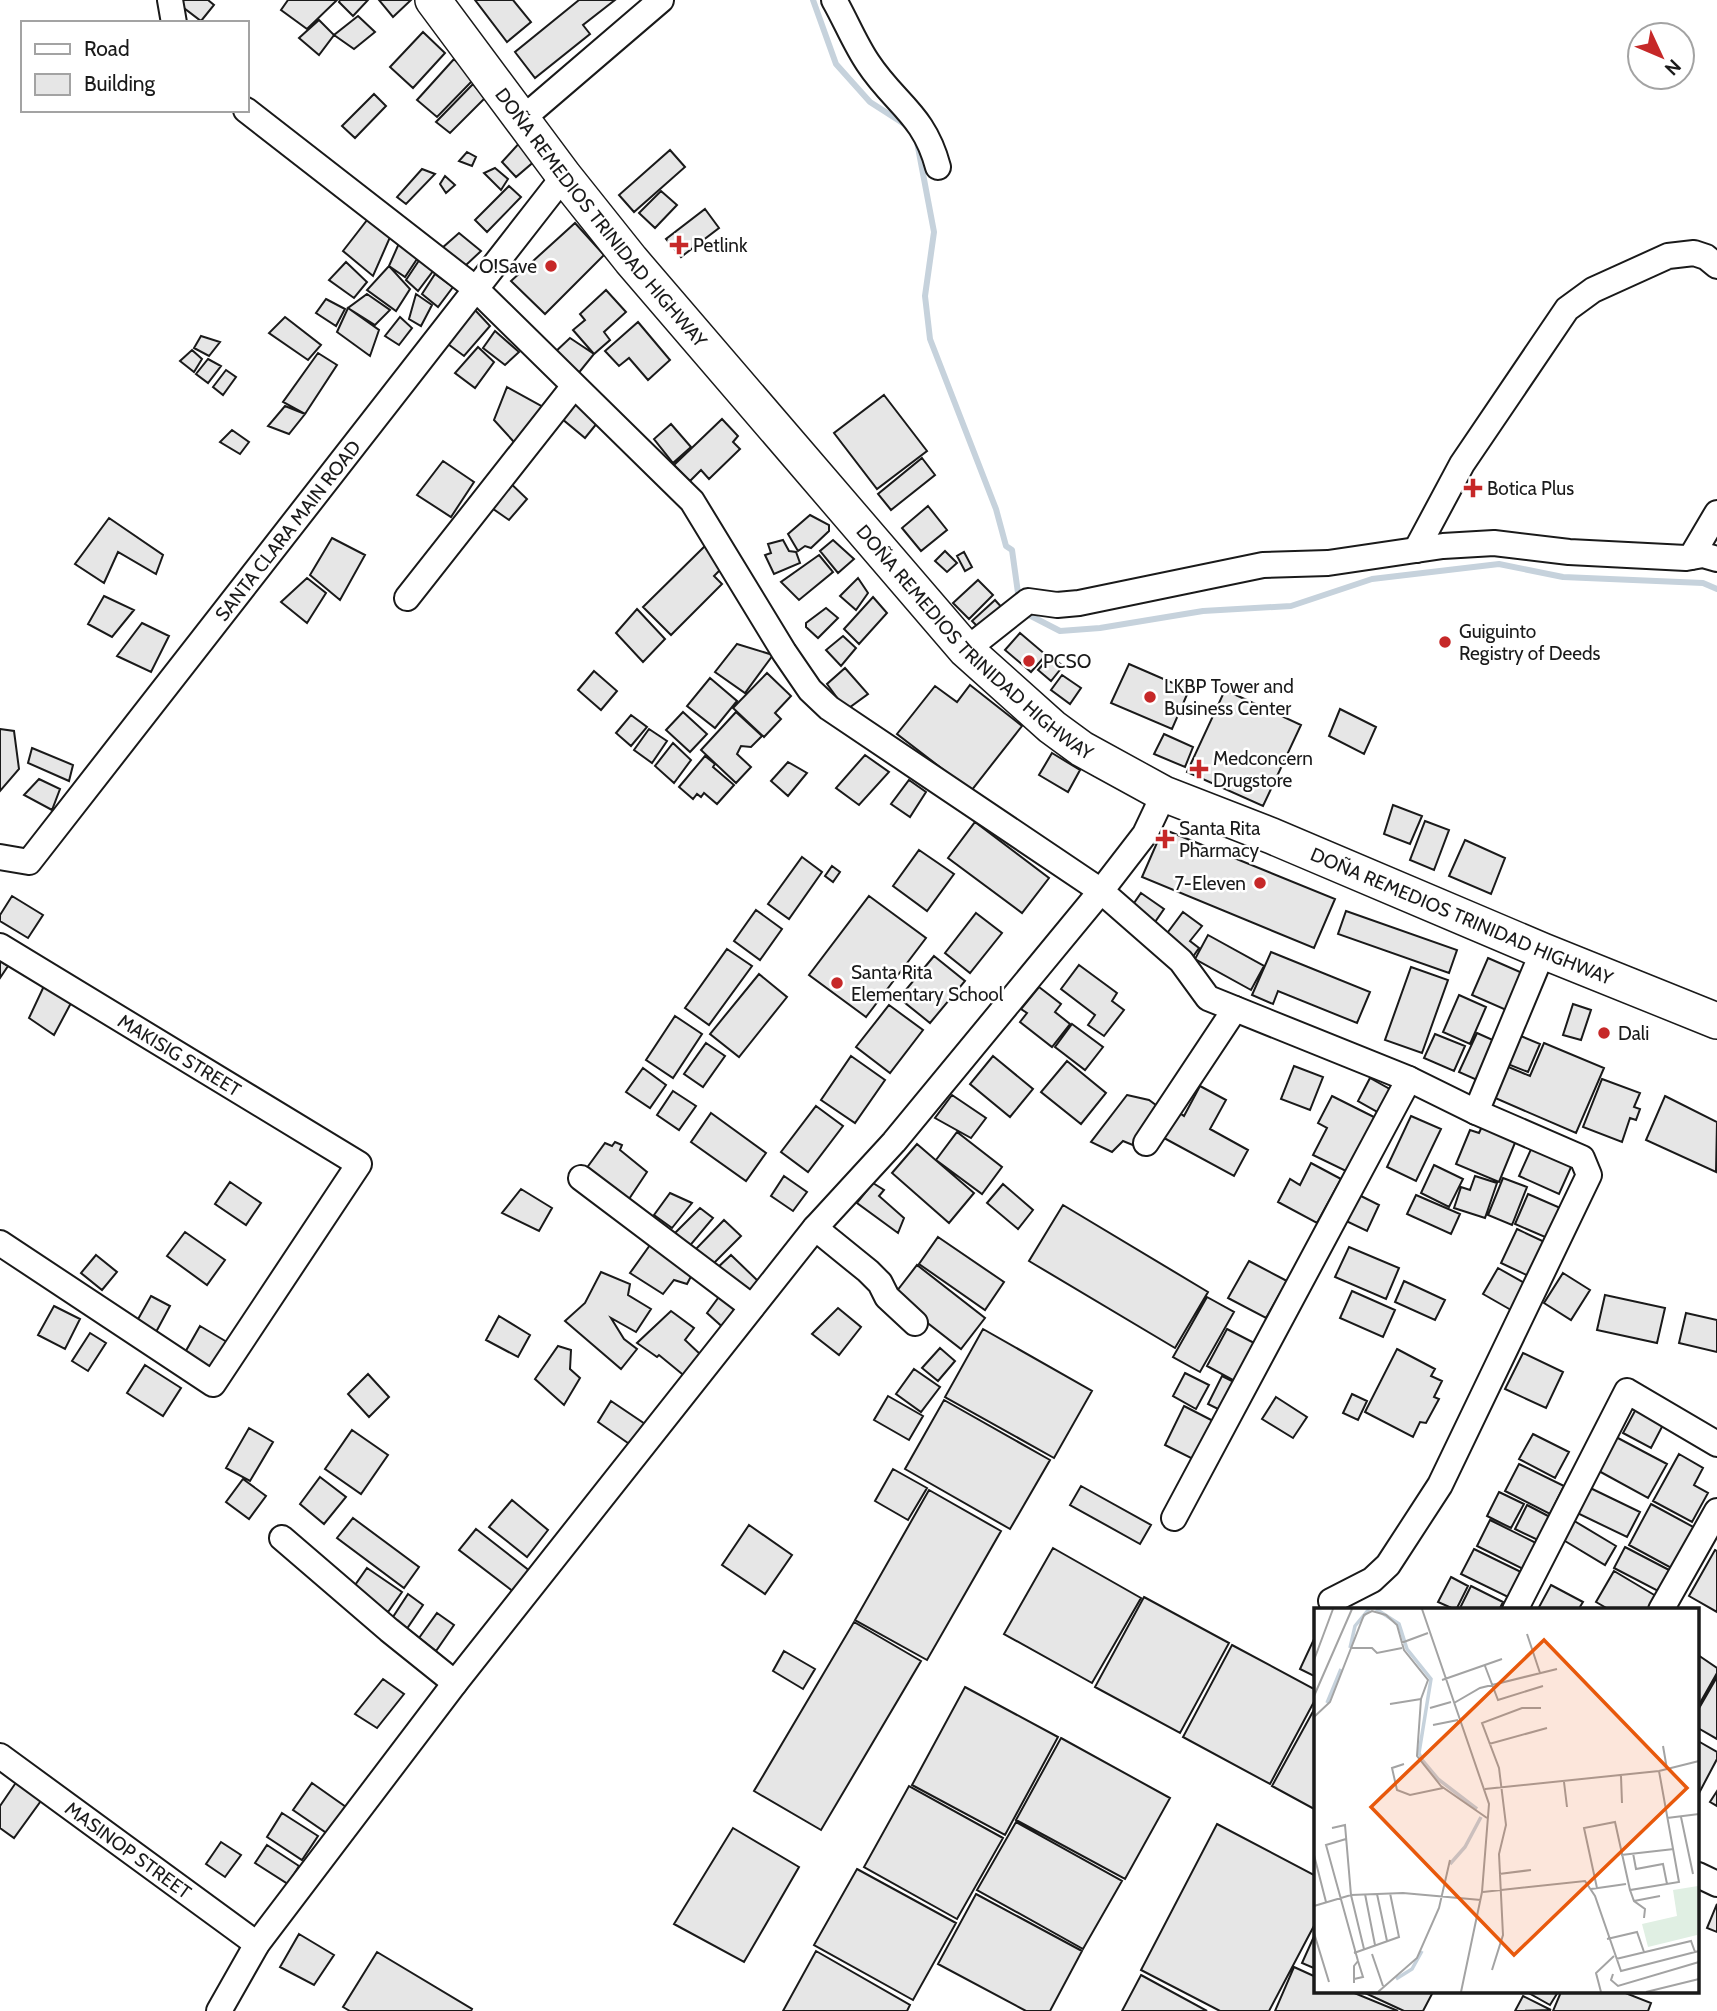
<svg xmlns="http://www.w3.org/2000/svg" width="1717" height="2011" font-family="Cabin,sans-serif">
<rect width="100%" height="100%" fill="#fff"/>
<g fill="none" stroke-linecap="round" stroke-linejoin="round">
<path stroke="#c6d2dc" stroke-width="6" d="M813 0 836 64 870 102 909 127
M917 142 934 232 925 296 930 339 996 509 1006 546 1012 550 1019 600
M1024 609 1029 615 1060 631 1100 628 1203 611 1291 606 1372 579 1499 564 1563 577 1703 583 1717 589"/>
</g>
<path fill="#e6e6e6" stroke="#1a1a1a" stroke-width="2" d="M184 0H208L214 5 201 21 180 5Z
M288 0H337L307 29 281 10Z
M340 0H368L353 16 339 2Z
M379 0H411L393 17Z
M475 0H513L531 22 507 42Z
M615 0 583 25 590 34 535 78 515 52 579 0Z
M358 16 375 32 354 49 334 35Z
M319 20 334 35 319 55 299 38Z
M423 32 445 53 413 88 390 67Z
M454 59 474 79 437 117 417 100Z
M473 84 485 98 450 133 436 122Z
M374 94 386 106 355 138 342 126Z
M522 140 537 159 516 177 502 162Z
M670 150 685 167 634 212 619 195Z
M467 152 476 157 472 166 459 161Z
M495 168 508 179 501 190 484 173Z
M422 169 435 174 406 204 397 197Z
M445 176 455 185 446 193 440 184Z
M509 186 521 197 487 232 475 220Z
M661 191 677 205 655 228 639 213Z
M705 209 719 228 681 257 666 239Z
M371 215 391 235 373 276 343 251Z
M575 223 604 255 545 314 511 281Z
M459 233 481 251 465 266 441 249Z
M400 241 419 256 405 277 389 266Z
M420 259 433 271 418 291 406 280Z
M346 262 367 282 354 298 329 280Z
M389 266 410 289 396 311 367 290Z
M435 274 453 287 438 307 422 294Z
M606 290 626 312 604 332 610 340 594 354 573 330 585 320 580 314Z
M367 294 390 310 375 325 348 308Z
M416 294 432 305 421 326 409 319Z
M326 299 345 309 336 326 316 313Z
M348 308 379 330 370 356 337 332Z
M475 310 490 326 464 356 448 344Z
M285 317 321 345 308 360 269 333Z
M400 317 412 328 399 345 385 336Z
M638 322 670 360 648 380 629 358 619 366 605 351Z
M495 331 519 352 505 365 483 348Z
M201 336 220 342 209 356 194 348Z
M570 338 594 354 577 375 553 354Z
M478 347 494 362 475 388 455 373Z
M192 350 202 359 194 372 180 361Z
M318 353 337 365 305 414 283 402Z
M208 359 221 366 208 383 196 374Z
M226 370 236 377 223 395 213 387Z
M507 387 543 407 527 438 514 442 494 420Z
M884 395 927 451 877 489 834 433Z
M576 400 598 422 585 438 561 418Z
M285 406 305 414 289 434 268 426Z
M722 419 738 436 733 442 740 449 709 479 701 470 690 481 674 465Z
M671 424 691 447 673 463 654 439Z
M232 430 249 442 240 454 220 442Z
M922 458 935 475 891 510 878 494Z
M443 461 474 482 451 517 417 495Z
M507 480 527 499 509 520 486 504Z
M928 506 947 530 921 551 902 528Z
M810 515 829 525V531L811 548 805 546 798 551 788 534Z
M109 518 163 555 156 574 118 552 104 583 75 564Z
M332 538 365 555 340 600 310 575Z
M783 540 789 551 796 552 800 563 774 574 765 555 771 553 768 544Z
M833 540 854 559 838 573 820 551Z
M708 543 727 563 714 576 722 584 671 635 643 607Z
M945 551 957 563 947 572 935 561Z
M964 552 972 567 965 571 957 556Z
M819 555 833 572 799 600 781 582Z
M307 578 326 593 307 623 281 602Z
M858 578 868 593 856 610 840 596Z
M978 580 993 595 969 619 953 603Z
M104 596 134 610 112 637 88 624Z
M873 597 887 613 859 644 844 629Z
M995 600 1005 611 983 632 972 621Z
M826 608 838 618 818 638 806 627V623Z
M637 609 665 639 643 662 616 633Z
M142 623 169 636 151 672 117 656Z
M1020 633 1046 655 1031 672 1005 650Z
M843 636 856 648 841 666 826 650Z
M737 644 773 655 745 693 715 672Z
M1050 656 1063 666 1051 681 1038 670Z
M1129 664 1189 690 1172 729 1111 703Z
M845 668 868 694 846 710 827 684Z
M594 671 617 691 601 710 578 690Z
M767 673 791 696 775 713 781 719 764 737 733 708Z
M1062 675 1081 688 1070 704 1051 690Z
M710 678 737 701 715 728 687 706Z
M970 685 1022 726 971 791 897 734 935 686 957 702Z
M1225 690 1301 725 1263 806 1187 772Z
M1340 709 1376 727 1364 754 1329 736Z
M683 712 707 734 690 752 666 730Z
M736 712 762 736 751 747 741 746 737 754 751 767 736 783 701 750Z
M631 715 647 727 631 746 616 733Z
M0 729 14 731 19 769 0 791Z
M649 729 667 741 652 763 634 750Z
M1164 734 1193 747 1185 767 1154 754Z
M673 743 691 760 674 783 655 766Z
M32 748 73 765 69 781 28 763Z
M1052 753 1080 770 1068 792 1039 775Z
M865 755 889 772 859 805 836 788Z
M705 756 715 764 713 767 734 785 717 804 704 793 701 797 697 794 693 799 679 787Z
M788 762 807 773 788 796 771 781Z
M39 779 60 789 52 810 24 795Z
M909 780 926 792 910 817 891 804Z
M1393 805 1422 816 1410 844 1384 834Z
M1425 821 1449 830 1434 870 1410 860Z
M975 822 1049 878 1022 913 948 858Z
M1163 829 1335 899 1314 948 1142 877Z
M1465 840 1505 858 1491 894 1449 876Z
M919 850 954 874 927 911 893 886Z
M802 857 822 872 789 919 768 904Z
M832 866 840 872 833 882 825 876Z
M1141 893 1164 909 1155 922 1132 906Z
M12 896 43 915 28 938 0 921V915Z
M869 896 926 938 866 1017 809 975Z
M756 910 782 929 760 960 734 941Z
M1346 911 1457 950 1449 973 1338 934Z
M1183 912 1202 926 1190 941 1199 948 1192 958 1165 936Z
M976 913 1002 933 970 973 945 953Z
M1208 935 1264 966 1251 990 1195 959Z
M727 949 752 966 709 1025 685 1008Z
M1271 952 1370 992 1357 1023 1278 991 1273 1004 1252 995Z
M934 956 965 981 930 1023 899 998Z
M1488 958 1529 976 1513 1013 1472 995Z
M0 961 8 966 0 978Z
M1079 965 1117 993 1112 1001 1124 1010 1104 1036 1088 1025 1095 1015 1061 989Z
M1411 967 1448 980 1422 1053 1385 1040Z
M759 974 787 997 739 1057 710 1034Z
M44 986 71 1003 54 1035 29 1018Z
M1039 987 1061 1004 1055 1012 1070 1024 1052 1047 1020 1022 1027 1013 1021 1009Z
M1459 995 1486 1007 1470 1044 1443 1032Z
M1573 1004 1591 1010 1581 1040 1563 1035Z
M889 1005 923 1030 890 1073 856 1047Z
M675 1016 702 1034 673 1078 646 1060Z
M1072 1024 1103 1047 1085 1070 1055 1047Z
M1511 1032 1540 1044 1528 1072 1500 1061Z
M1477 1033 1495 1041 1477 1080 1459 1072Z
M1435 1034 1465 1046 1454 1071 1424 1058Z
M706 1043 725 1056 703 1087 684 1074Z
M1544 1043 1604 1068 1576 1133 1486 1094 1499 1063 1530 1076Z
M851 1056 885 1080 855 1123 821 1100Z
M993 1056 1033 1089 1010 1117 970 1084Z
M1067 1061 1106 1093 1081 1124 1041 1092Z
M1294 1066 1323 1077 1310 1110 1281 1099Z
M643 1068 666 1085 650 1108 626 1092Z
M1370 1078 1395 1092 1383 1115 1358 1101Z
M1602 1079 1640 1093 1634 1107 1640 1109 1636 1120 1630 1118 1622 1142 1583 1127Z
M1200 1086 1226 1100 1210 1129 1248 1150 1234 1176 1164 1138 1178 1112 1184 1116Z
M673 1091 696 1106 679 1130 657 1115Z
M952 1095 986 1118 971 1138 935 1118Z
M1127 1095 1149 1100 1160 1108 1140 1148 1123 1141 1112 1152 1091 1142Z
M1332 1096 1376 1118 1348 1172 1313 1155 1327 1128 1318 1123Z
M1665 1096 1717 1122 1716 1172 1646 1140Z
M816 1106 843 1126 808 1172 781 1152Z
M711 1113 766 1153 746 1181 691 1142Z
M1411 1116 1441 1129 1416 1181 1387 1167Z
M1485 1120 1519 1133 1499 1182 1456 1164 1470 1130 1479 1133Z
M957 1132 1002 1167 982 1194 936 1160Z
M615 1142 622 1145 620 1150 647 1172 627 1202 586 1169 605 1143 612 1146Z
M917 1144 974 1193 949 1223 892 1173Z
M1532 1147 1572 1165 1559 1194 1519 1176Z
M1311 1163 1341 1179 1317 1223 1278 1202 1290 1179 1300 1185Z
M1434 1165 1463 1179 1449 1207 1421 1193Z
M784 1176 807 1192 793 1211 771 1196Z
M1475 1176 1497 1183 1485 1218 1454 1208 1461 1187 1470 1190Z
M1503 1178 1527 1187 1512 1225 1488 1215Z
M230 1182 261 1203 246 1225 215 1204Z
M873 1183 884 1190 879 1196 904 1218 898 1233 857 1203Z
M1003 1184 1033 1210 1018 1229 987 1203Z
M521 1189 552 1208 539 1231 502 1213Z
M670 1193 692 1203 672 1228 654 1215Z
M1355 1193 1379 1205 1367 1231 1342 1219Z
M1528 1194 1565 1210 1552 1240 1515 1224Z
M1416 1195 1460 1214 1451 1234 1407 1214Z
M1063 1205 1208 1292 1175 1348 1029 1261Z
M700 1208 713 1218 688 1248 672 1236Z
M724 1220 741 1236 714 1263 694 1251Z
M1517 1229 1551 1245 1535 1279 1501 1263Z
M185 1232 225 1260 207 1285 167 1256Z
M938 1237 1004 1282 985 1310 919 1264Z
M650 1245 695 1269 687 1284 674 1280 663 1294 630 1273Z
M1349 1247 1399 1268 1386 1299 1335 1277Z
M96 1255 117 1272 102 1290 81 1273Z
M731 1255 759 1282 751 1298 714 1271Z
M1249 1261 1287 1281 1266 1318 1228 1298Z
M917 1265 985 1318 961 1349 893 1296Z
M1498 1268 1526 1284 1511 1310 1483 1294Z
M601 1272 630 1284 628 1295 651 1309 636 1332 611 1318 624 1339 637 1349 621 1369 565 1321 585 1303Z
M1563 1273 1590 1290 1571 1320 1544 1303Z
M1404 1281 1445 1300 1435 1320 1395 1302Z
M724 1290 748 1308 727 1331 707 1313Z
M1352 1291 1395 1310 1383 1337 1340 1318Z
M1605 1295 1665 1308 1657 1343 1597 1330Z
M151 1296 170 1306 156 1332 137 1321Z
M1207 1297 1234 1312 1200 1372 1173 1357Z
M54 1306 80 1319 65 1349 38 1335Z
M838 1308 861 1327 839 1355 812 1334Z
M671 1311 694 1328 685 1340 701 1355 687 1378 659 1355 657 1357 637 1343Z
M1686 1313 1717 1320V1352L1679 1343Z
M499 1316 530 1335 518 1357 486 1340Z
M200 1326 232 1345 214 1374 183 1356Z
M983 1329 1092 1391 1054 1458 945 1397Z
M1227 1329 1262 1347 1242 1385 1207 1366Z
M90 1333 106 1343 88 1371 72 1361Z
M558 1346 571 1350 570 1369 580 1378 564 1405 535 1379Z
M940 1348 955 1361 938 1381 922 1368Z
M1397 1349 1435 1369 1431 1376 1442 1381 1434 1397 1439 1399 1426 1423 1420 1422 1413 1437 1365 1412Z
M1523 1353 1563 1372 1546 1408 1505 1389Z
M145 1365 181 1388 163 1416 127 1393Z
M914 1369 940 1387 921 1412 896 1394Z
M1185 1373 1209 1385 1196 1409 1173 1396Z
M368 1374 389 1397 369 1417 348 1394Z
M1222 1376 1242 1386 1228 1414 1208 1404Z
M1352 1394 1367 1401 1358 1420 1343 1413Z
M888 1396 923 1416 909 1440 874 1420Z
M1276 1397 1307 1417 1293 1438 1262 1419Z
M944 1400 1050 1460 1010 1529 905 1469Z
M611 1401 651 1428 635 1448 598 1422Z
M1184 1406 1219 1424 1199 1462 1165 1445Z
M1636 1409 1664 1423 1651 1448 1623 1433Z
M249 1428 273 1442 250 1481 226 1468Z
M352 1430 388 1455 361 1494 325 1469Z
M1533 1434 1569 1452 1555 1478 1519 1459Z
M1616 1437 1667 1464 1648 1498 1597 1470Z
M1679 1454 1703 1468 1694 1485 1708 1493 1692 1522 1653 1501Z
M1519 1464 1564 1486 1550 1514 1505 1491Z
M893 1469 927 1488 908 1520 875 1501Z
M320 1477 346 1497 324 1524 300 1504Z
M243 1479 266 1496 249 1519 226 1502Z
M1582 1484 1640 1512 1627 1537 1569 1509Z
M1081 1486 1151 1525 1140 1544 1070 1505Z
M929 1490 1001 1531 927 1660 855 1620Z
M1499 1492 1524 1504 1511 1528 1487 1516Z
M512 1500 548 1530 527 1557 489 1527Z
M1651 1504 1697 1529 1675 1570 1629 1545Z
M1527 1505 1552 1518 1540 1541 1515 1529Z
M353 1518 419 1567 404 1588 337 1538Z
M1571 1519 1616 1546 1605 1565 1560 1538Z
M1490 1520 1536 1543 1523 1569 1477 1546Z
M749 1525 792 1555 765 1594 722 1565Z
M476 1529 535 1575 519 1596 459 1550Z
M1625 1547 1671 1571 1660 1592 1614 1568Z
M1053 1548 1141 1598 1092 1683 1004 1634Z
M1474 1549 1521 1572 1508 1597 1461 1574Z
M1715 1550 1717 1551V1612L1689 1596Z
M367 1568 402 1592 388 1612 353 1588Z
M1614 1571 1661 1599 1655 1610H1610L1596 1602Z
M1451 1577 1468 1586 1456 1610 1438 1602Z
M1551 1585 1583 1602 1578 1610 1538 1609Z
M1471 1586 1503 1602 1499 1610H1459Z
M408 1594 423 1605 406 1630 391 1620Z
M1144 1597 1229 1643 1180 1733 1095 1687Z
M437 1613 454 1625 436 1651 419 1638Z
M854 1622 921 1661 821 1830 754 1791Z
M1314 1639 1316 1640V1677L1300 1669Z
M1232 1645 1316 1690V1698L1270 1784 1183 1737Z
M784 1651 815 1669 803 1689 773 1671Z
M1698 1655 1717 1668V1673L1700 1703 1698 1702Z
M1717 1677V1739L1698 1728V1710Z
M383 1679 404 1694 377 1728 355 1714Z
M965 1687 1058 1737 1005 1835 912 1785Z
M1316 1706V1810L1272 1786Z
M1061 1738 1170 1798 1125 1879 1016 1820Z
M1698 1741 1717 1752V1759L1698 1795Z
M17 1781 43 1798 14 1838 0 1828V1806Z
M312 1783 346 1807 328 1834 293 1810Z
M909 1786 1003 1838 957 1919 864 1867Z
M1717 1791V1806L1710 1802Z
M282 1813 318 1836 302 1860 267 1837Z
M1016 1822 1122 1881 1083 1949 977 1890Z
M1217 1824 1316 1876V1922L1269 2011H1220L1141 1970Z
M733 1828 799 1867 744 1962 674 1924Z
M221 1842 241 1855 225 1877 206 1864Z
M267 1845 299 1866 288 1884 255 1863Z
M857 1869 956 1923 913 2000 814 1945Z
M976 1894 1082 1951 1050 2011H1026L938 1964Z
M1717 1904V1932L1707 1928Z
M1316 1932V1969L1302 1963Z
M299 1934 334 1955 314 1985 280 1967Z
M816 1951 910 2005 907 2011H783Z
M377 1952 472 2009 471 2011H350L343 2007Z
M1294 1967 1316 1977V1992H1352L1398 2011H1275Z
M1141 1975 1207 2011H1122Z
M1363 1992H1433L1423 2011H1404Z
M1527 1992H1558L1550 2005Z
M1561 1992H1623L1651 2003 1648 2011H1553Z
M1523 1996 1551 2010 1515 2011Z"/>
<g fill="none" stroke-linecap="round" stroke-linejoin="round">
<g stroke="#1a1a1a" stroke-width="28">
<g id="minor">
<path d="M170 0 174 23"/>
<path d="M834 0C846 21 855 44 868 63 895 104 924 114 938 167"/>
<path d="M246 110 476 289 692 501 784 652 810 690 829 708 1101 891 1181 961 1208 998 1409 1079 1476 1112 1582 1158 1589 1175 1440 1485 1388 1565 1372 1580 1331 1601"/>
<path d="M521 120 661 0"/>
<path d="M1416 550 1462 464 1567 309 1593 290 1668 256 1694 253 1706 257 1717 266"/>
<path d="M1691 557 1717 513"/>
<path d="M407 598 574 386"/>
<path d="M966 650 1028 601 1057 605 1079 603 1263 565 1328 563 1443 546 1494 543 1569 552 1686 558 1703 555 1717 559"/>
<path id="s1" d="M0 857 29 862 564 176"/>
<path id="s2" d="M0 946 359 1164 213 1384 0 1243"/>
<path d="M1476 1112 1543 951"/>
<path d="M1146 1143 1235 1009"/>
<path d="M581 1178 752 1307"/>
<path d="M815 1228 868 1271 880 1283 887 1297 915 1323"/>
<path d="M1174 1518 1409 1079"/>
<path d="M282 1538 389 1630 455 1683"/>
<path d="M1515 1610 1627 1391 1717 1444"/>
<path d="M1661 1610 1717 1511"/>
<path id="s3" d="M0 1756 257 1944"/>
<path d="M1698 1875 1717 1884"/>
<path d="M219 2011 257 1944 455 1683 815 1228 894 1142 1101 891 1145 834 1164 794"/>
</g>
</g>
<g stroke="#1a1a1a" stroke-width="38">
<g id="highway">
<path id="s4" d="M433 0 564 176 631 260 966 650 1052 727 1082 749 1164 794 1272 836 1543 951 1717 1021"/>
</g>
</g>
<use href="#minor" stroke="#fff" stroke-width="24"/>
<use href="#highway" stroke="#fff" stroke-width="35"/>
</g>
<g fill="#c62828" stroke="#fff" stroke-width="2.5">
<path d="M675.5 234.5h7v7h7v7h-7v7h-7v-7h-7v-7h7z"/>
<circle cx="551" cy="266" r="7"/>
<path d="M1469.5 477.5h7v7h7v7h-7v7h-7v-7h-7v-7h7z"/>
<circle cx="1445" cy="642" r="7"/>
<circle cx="1029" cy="661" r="7"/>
<circle cx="1150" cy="697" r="7"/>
<path d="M1195.5 758.5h7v7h7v7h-7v7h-7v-7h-7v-7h7z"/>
<path d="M1161.5 828.5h7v7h7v7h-7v7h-7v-7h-7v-7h7z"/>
<circle cx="1260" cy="883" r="7"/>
<circle cx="837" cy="983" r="7"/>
<circle cx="1604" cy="1033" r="7"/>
</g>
<g text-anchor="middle" stroke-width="5" stroke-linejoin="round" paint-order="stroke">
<g font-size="19" fill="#1a1a1a" stroke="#fff">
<text dy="7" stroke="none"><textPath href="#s4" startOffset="275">DOÑA REMEDIOS TRINIDAD HIGHWAY</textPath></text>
<text dy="7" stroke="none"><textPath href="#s1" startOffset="450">SANTA CLARA MAIN ROAD</textPath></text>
<text dy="7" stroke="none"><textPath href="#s4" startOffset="842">DOÑA REMEDIOS TRINIDAD HIGHWAY</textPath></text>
<text dy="7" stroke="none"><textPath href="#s4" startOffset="1409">DOÑA REMEDIOS TRINIDAD HIGHWAY</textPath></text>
<text dy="7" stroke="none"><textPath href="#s2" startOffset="210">MAKISIG STREET</textPath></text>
<text dy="7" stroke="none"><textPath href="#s3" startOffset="159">MASINOP STREET</textPath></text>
</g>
<g font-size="19" fill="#1a1a1a" stroke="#fff" text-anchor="start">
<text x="693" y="252">Petlink</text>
<text x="537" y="273" text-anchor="end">O!Save</text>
<text x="1487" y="495">Botica Plus</text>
<text x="1459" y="638">Guiguinto<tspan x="1459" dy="22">Registry of Deeds</tspan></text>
<text x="1043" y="668">PCSO</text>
<text x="1164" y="693">LKBP Tower and<tspan x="1164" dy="22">Business Center</tspan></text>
<text x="1213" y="765">Medconcern<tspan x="1213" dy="22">Drugstore</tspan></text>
<text x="1179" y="835">Santa Rita<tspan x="1179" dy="22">Pharmacy</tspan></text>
<text x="1246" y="890" text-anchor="end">7-Eleven</text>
<text x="851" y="979">Santa Rita<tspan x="851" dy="22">Elementary School</tspan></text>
<text x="1618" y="1040">Dali</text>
</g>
</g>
<g transform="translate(1314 1608)">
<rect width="385" height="385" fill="#fff"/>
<path d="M384 278 383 327 334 339 328 316 363 308 359 282Z" fill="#e0efe3"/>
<path fill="none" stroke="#c6d2dc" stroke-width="3.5" d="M62 1 85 16 93 41 117 71 105 145 108 152 124 171 163 201M36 40 41 18 55 1M13 95 27 61M136 256 151 239 167 209M82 371 98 361 108 343"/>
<path fill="none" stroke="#a3a3a3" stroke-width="2" d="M108 1 175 196 168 284 147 384M213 26 226 65M87 35 114 25M38 40H58L63 45 88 40M0 52 19 1M171 58 184 92 229 78M128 72 188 51M0 88 38 1M140 95 166 80 243 61M76 96 107 91M116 100 137 94M0 109 16 94 50 7 58 3 72 7 83 17 90 42 114 72 107 91 103 148 127 178 173 210M119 117 144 112M175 136 233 120M349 138 353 161M90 156 78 160 83 182 96 187 129 180M307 168 308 195M250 174 253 199M171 181 345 163 385 153M367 209 379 266M353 210 385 206M18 220 31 217 37 287 50 341M32 231 12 237 44 353M319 245 322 261 349 256 353 276M0 247 12 294M307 247 360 241M185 266 217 262M283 280 270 220 301 214 316 282 365 274 345 163M277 281 312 276M316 282 320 293 331 301 330 310M169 284 271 273 281 288 307 363 385 343M51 286 61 337M63 286 73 333M320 293 346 288M0 298 37 287 89 285 167 292M0 325 15 374M293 331 323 324 330 344M40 345 85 329 76 285M58 346 69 378M302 351 377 333 381 344M178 362 189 327 185 246 192 217 185 160 168 115 208 100H227M299 366 297 372 304 378 385 354M40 371 49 369 44 353 40 358V375M64 384 103 350 125 300 136 252M287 384 282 365 300 348M332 384 385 371"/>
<path fill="#e8590c" fill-opacity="0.15" stroke="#e8590c" stroke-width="3.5" d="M230 32 373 180 200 347 57 199Z"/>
<rect width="385" height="385" fill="none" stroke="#1a1a1a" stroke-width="3.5"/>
</g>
<rect x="21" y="21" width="228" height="91" fill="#ffffff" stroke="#a3a3a3" stroke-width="2"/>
<rect x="35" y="44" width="35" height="10" fill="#ffffff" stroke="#a3a3a3" stroke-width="2"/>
<text x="84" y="56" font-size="21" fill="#1a1a1a">Road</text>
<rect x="35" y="74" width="35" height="21" fill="#e6e6e6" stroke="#a3a3a3" stroke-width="2"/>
<text x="84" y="91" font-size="21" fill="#1a1a1a">Building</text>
<g transform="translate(1661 56) rotate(134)"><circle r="33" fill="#ffffff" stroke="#a3a3a3" stroke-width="2"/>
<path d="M0-5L12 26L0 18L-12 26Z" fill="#c62828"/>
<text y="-10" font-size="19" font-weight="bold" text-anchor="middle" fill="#1a1a1a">N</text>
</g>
</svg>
